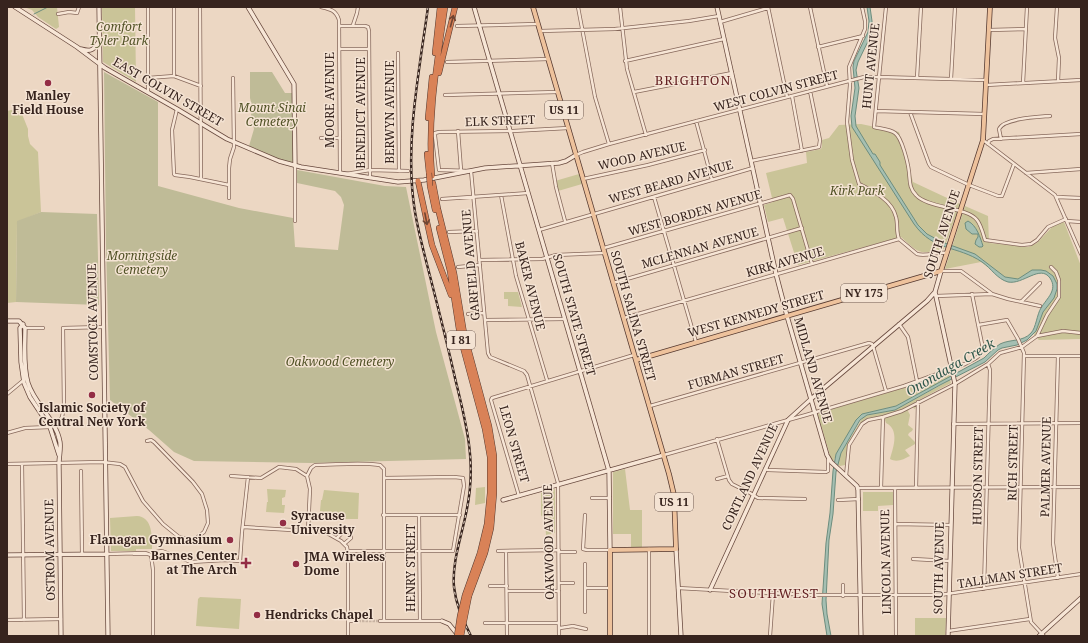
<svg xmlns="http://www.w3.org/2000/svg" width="1088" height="643" font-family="'Noto Serif',serif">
<rect width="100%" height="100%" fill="#ecd7c3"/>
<path fill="#cac498" d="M24 7H57L59 27 56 29 38 17 32 10Z
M102 7H135L136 82 103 62Z
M16 109 22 114 28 129V136L30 144 38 152 41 212 17 222 16 302 7 303V111Z
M861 124 899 132 913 182 960 204 944 249C918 254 921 255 901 237L798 265 783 218 768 222 764 205 773 202 766 173 807 163 806 152 821 149 822 146V140L829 138 839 125Z
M579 174 582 184 558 191 555 181Z
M965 206 988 216 989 243 1028 247 1037 243 1053 226 1064 222 1081 266V339L1039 340 1034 335 1039 317 1054 294 1055 286 1047 273 1040 271 1016 282 1003 279 981 262 945 269Z
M504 292H518L522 307 508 306V299H504Z
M946 374H949L950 377 896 406 862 414 836 454 834 461 831 459 818 415 819 413 916 384 918 387Z
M950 380 951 383 917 401 915 409 912 407 909 409 908 411 910 415 908 425 913 429 912 431 909 433 908 435 915 442V444L905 450 910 456C904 459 897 463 890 459 893 448 900 430 886 423L885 420V416L868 418 861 423 848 443 845 465 840 466 837 464 841 453 863 417 867 415 895 410Z
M625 469 630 510H642V547L631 548V534H613V472Z
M485 487V503L475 505 476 488Z
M267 489 286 490 285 497 282 498V505H285L284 513 266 512 267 502H268Z
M555 489V533L546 535 545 521 541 515V493Z
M324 490 359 493 358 519H339V517L325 515V512L320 511 321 500H322Z
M863 492H893V505L878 506V511H863Z
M137 516C153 517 152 537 152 549H136V551H111L110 518Z
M200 597 241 599 239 629 196 626 198 599Z
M915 618H946L945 636H915Z"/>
<path fill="#bfbb97" d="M104 72 158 102V186L239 208 293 218 295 247 338 250 344 205 341 197 335 191 297 183V170L385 186 406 187 436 332 465 439 466 459 311 463 194 461 174 452 149 430 110 400 106 246Z
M250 72H272L285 93H293V163L279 160 249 146 254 129 251 116 252 106 250 98Z
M41 212 97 214 99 305 16 302 17 221Z"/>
<path fill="#a5bfb2" stroke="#6d8d7e" d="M867 7H870L872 21V33L858 62 856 70 859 88 855 116 856 126 873 154H875L880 162V165L918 225 927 234 942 242 975 254 1005 277 1018 279 1032 270H1041L1046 271 1053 276 1057 284V289L1054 298 1043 312 1036 331 1027 340 1017 345 1002 348 998 350 985 362 940 385 895 410 867 415 860 420 841 453 836 472 833 514 829 540 826 600 827 614 831 636H827L822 604 826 543 830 513 833 471 836 454 856 420 862 414 896 406 984 358C989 353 994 348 1000 344 1010 339 1023 342 1031 333 1036 328 1037 314 1041 308 1047 298 1058 290 1050 278 1040 264 1023 285 1008 282 997 279 991 268 982 262 957 245 934 252 914 224L852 127 851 116 855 88 853 67 854 61 868 32 869 21Z
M968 221C977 226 980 237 983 246L982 247H979L975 244 976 240 978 237V234H972L966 229 965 223Z"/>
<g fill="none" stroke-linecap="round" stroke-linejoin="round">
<path stroke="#6d8d7e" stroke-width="1" d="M34 14 48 7"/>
<path stroke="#c8b3a2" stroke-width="2.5" stroke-dasharray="2.5 1" stroke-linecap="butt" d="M355 621H380"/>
<g stroke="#86685b" stroke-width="4">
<path id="street" d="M174 7V76
M200 7 201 179
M321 7C330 9 336 10 339 20L340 173
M578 7 595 97 609 144
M620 7 627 69 646 135
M768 7 787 97
M810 7 827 86
M862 7 865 21V29L849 67 850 85 847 122 852 160 859 184C873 191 892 200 896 217 898 224 896 232 899 239
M886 7 874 127C881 129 889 129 895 133 902 138 908 163 909 172 910 181 909 188 916 195 927 208 967 207 977 220 981 225 983 233 985 240L1022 245 1031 244 1037 240 1048 227 1066 219
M1057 7 1055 38 1059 58 1058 81
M58 14 69 12 77 13 79 7
M720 22 768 8
M353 25 357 13 358 7
M339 26H365L368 27 369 31 370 178
M457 26 538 24
M989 30 1026 29
M540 31 615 29 689 21 719 16
M818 47 863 36
M339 49H369
M398 53 399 171
M625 61 724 39
M447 62 548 59
M148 78 174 76 201 86
M917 78 921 7
M951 79 955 7
M1023 83 1027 7
M986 85 1081 80
M148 92V7
M634 92 732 73
M445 95 558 92
M792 96 802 151
M177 109 172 130 174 174 175 175 190 177 229 185
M876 111 984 114
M910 112 929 164 931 167 969 185 998 196H1002L1014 164
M696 121 712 180
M458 131 461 170
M321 138H340
M1001 139 999 129C1004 118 1038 117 1050 116
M983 140 1055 195 1081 254
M988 144 989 141 993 139 1081 134
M576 155 583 152 609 144 864 77H879L986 80
M751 161 819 147 820 140 810 91
M552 163 556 187 565 221
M295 165V221
M1026 173 1081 169
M346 174 370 170 408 171
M583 179 648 165 705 150
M501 195 516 276 547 380
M654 197 696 342
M1057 197 1081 198
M229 198V168L230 159 234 147 233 78
M442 199 528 193
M1067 221 1081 222
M539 230 753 168
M449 232 477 231
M604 248 790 195 793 199 812 264
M479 260 542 259 556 255 604 253
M458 267 480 265
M1051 267 1056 272 1059 280
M941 271H961L991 293
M613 283 802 228
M936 296 992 294 1008 299 1040 306
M1021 302 1040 283
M468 314 484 313
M624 318 899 239 917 254C927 257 937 251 947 253
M485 320 564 319
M899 324 908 337 917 381
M978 325 1007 320 1018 339 1024 353 1019 548 1031 622 1044 636
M25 328H43
M1037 336 1047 315 1059 297V281
M1024 356H1081
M1058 356 1053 543 1058 578
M7 394 25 379
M650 406 869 343 872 344 873 346 886 391
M953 424 1081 423
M7 433 25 428 50 427 57 425 62 417 64 407 63 328 103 327
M717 439 729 480 732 484 750 493 758 498 805 499
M664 455 806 415 904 386 965 364C972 360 981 357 983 349L972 294
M7 464 102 462 120 464 125 467 143 501 163 524 179 537 187 539H195L204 532 208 523 207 510 202 494 193 482 154 442 151 440 147 441
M22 464 24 620
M765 469 768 470 826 472 828 471V459
M81 471 82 554
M231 476 261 478 279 467 296 469 307 476
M307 476 311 468 315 465C336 465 359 462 380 465L384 469V621
M307 476 310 489 308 531
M846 476 849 445 862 424 868 420 883 417 902 411 955 384 988 364 1000 353 1022 347 1037 336 1063 331 1081 333
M717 479 728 476
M858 488 1081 487
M881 488 883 417
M895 488 896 636
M916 488 918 402
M519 496 491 400 492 398 634 355
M592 498H610
M838 500 859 499
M383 515H460
M419 515 420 621
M585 515 583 549 587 550H610
M895 524 950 525
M243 527 325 532 341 541 347 547 348 554V636
M337 538 344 531 350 532 351 538 344 544
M649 549V636
M348 551H453L464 486 463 478 454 477 384 478
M498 551 559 550
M506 551 507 636
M559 552H575
M107 554 145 553 151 555
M134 554H147
M151 555 156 552 162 551 191 562 225 560 240 561 242 532 248 477
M151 555 153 570V636
M913 559 950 561
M559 583H573
M490 586H507
M586 588H610
M678 588 808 595H940L1081 574
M984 589 990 370 988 364
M507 591H559
M843 596V585
M585 612V564
M7 620 61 619
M349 621H355
M380 621H442
M485 623H559
M560 628 573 626 586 629
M948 631 1030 619
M559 636 558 483 527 375 524 371 490 357 488 353 471 171 439 170 435 136V133L439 132 513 131 568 128
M770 636 773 594"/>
</g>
<g stroke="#68493e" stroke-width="5">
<path id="secondary" d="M15 7 77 47 105 68 126 80 177 109 227 139 279 161 301 167 398 182 424 180 485 168 559 163 566 161 576 155
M99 7 108 636
M248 7 294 84 295 165
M474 7 609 471 610 550
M717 7 776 274 787 316 827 455 831 462 857 486 858 490 861 636
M81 49C91 52 94 50 99 41
M941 271 935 292 955 384 948 636
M7 321H19L25 328C25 346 23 366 28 383 35 405 56 419 60 442 61 450 59 456 59 464L61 636
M23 324 20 328 21 362 24 383 30 397 50 427 59 455
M503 500 664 455
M676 549 681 636
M7 555 107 554
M710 590 788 420 811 399 927 301 935 292
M442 621 449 624 457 634
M1039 636 1081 598"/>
</g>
<g stroke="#54382f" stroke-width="5.5">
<path id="primary" d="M533 7 669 474 674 495 676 549 610 550V636
M636 360 941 271 983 140 990 7"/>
</g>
<g stroke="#54382f" stroke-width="6">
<path id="highway" d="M435 53 440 7
M439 73 455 7
M428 118 432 77
M427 154 429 173
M432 176C427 119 437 63 445 7
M418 181 432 245 451 295
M433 183 438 209 454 273 464 333 489 426 494 456V493L491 528 485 553 469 596
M430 186 435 210
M439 228 450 271 460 336 485 429 490 457V493L487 524 480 553 465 595"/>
</g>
<use href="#street" stroke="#f7e6d6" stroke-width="2.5"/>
<use href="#secondary" stroke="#f7e6d6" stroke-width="3.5"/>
<use href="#primary" stroke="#eec29c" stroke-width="4"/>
<use href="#highway" stroke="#d98257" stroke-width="5"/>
<g stroke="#37241e" stroke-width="2.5">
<path id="rail" d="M428 7C419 73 404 146 415 212 419 236 426 260 432 284 440 315 448 347 455 378 461 403 468 428 470 454 472 475 470 497 465 518 460 541 452 564 454 587 456 605 463 621 471 636"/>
</g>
<use href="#rail" stroke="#f4e3d3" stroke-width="1" stroke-dasharray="3" stroke-linecap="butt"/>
<g stroke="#54382f" stroke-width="6" stroke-linecap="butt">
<path id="highway-bridge" d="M429 173 430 186
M457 636 460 616 465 595
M461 636 469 596"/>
</g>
<use href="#highway-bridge" stroke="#d98257" stroke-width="5"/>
</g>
<defs><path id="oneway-shaft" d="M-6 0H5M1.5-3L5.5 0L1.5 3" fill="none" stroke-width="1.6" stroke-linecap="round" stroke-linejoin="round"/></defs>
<g stroke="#704532">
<use href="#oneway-shaft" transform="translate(452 21) rotate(-75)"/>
<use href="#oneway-shaft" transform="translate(426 219) rotate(79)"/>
</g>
<g fill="#932d45" stroke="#f4e3d3" stroke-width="1.5">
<circle cx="48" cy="83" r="4"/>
<circle cx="92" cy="395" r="4"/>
<circle cx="283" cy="523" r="4"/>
<circle cx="230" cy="540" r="4"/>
<path d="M244 557h4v4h4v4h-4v4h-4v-4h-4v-4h4z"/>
<circle cx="296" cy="564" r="4"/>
<circle cx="257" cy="615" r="4"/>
</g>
<g text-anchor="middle" stroke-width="3" stroke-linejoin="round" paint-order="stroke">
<g fill="#f4e3d3" stroke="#705d54" stroke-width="1">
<rect x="545" y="101" width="38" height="18" rx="3"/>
<rect x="841" y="284" width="46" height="18" rx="3"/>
<rect x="447" y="331" width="28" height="18" rx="3"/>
<rect x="655" y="493" width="38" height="18" rx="3"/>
</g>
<g font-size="11" font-weight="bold" fill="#37241e">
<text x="564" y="114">US 11</text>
<text x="864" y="297">NY 175</text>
<text x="461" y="344">I 81</text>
<text x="674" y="506">US 11</text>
</g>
<g font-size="12" font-style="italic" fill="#515226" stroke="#f4e3d3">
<text x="119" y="31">Comfort<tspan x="119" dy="14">Tyler Park</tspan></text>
<text x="272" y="112">Mount Sinai<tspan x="272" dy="14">Cemetery</tspan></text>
<text x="857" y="195">Kirk Park</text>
<text x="142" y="260">Morningside<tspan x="142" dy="14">Cemetery</tspan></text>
<text x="340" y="366">Oakwood Cemetery</text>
</g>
<g font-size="12" fill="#37241e" stroke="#f4e3d3">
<text transform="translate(871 66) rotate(-84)" y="4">HUNT AVENUE</text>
<text transform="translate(776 91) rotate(-15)" y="4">WEST COLVIN STREET</text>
<text transform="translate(168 92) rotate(30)" y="4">EAST COLVIN STREET</text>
<text transform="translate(330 100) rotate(-90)" y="4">MOORE AVENUE</text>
<text transform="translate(390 112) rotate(-90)" y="4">BERWYN AVENUE</text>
<text transform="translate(361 113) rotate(-90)" y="4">BENEDICT AVENUE</text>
<text transform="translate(500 121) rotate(-2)" y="4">ELK STREET</text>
<text transform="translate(642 156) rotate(-13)" y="4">WOOD AVENUE</text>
<text transform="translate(671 182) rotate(-16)" y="4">WEST BEARD AVENUE</text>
<text transform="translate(695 213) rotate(-16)" y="4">WEST BORDEN AVENUE</text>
<text transform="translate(942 234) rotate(-72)" y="4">SOUTH AVENUE</text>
<text transform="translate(700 248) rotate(-16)" y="4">MCLENNAN AVENUE</text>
<text transform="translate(785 262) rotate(-16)" y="4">KIRK AVENUE</text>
<text transform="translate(471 265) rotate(-95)" y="4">GARFIELD AVENUE</text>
<text transform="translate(530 286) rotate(76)" y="4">BAKER AVENUE</text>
<text transform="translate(756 314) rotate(-16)" y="4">WEST KENNEDY STREET</text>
<text transform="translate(574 315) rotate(74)" y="4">SOUTH STATE STREET</text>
<text transform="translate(633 316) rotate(74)" y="4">SOUTH SALINA STREET</text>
<text transform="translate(93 322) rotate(-91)" y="4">COMSTOCK AVENUE</text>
<text transform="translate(813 370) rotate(74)" y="4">MIDLAND AVENUE</text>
<text transform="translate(736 372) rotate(-16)" y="4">FURMAN STREET</text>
<text transform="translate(514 444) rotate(74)" y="4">LEON STREET</text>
<text transform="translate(1013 463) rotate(-89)" y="4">RICH STREET</text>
<text transform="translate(1046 467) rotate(-89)" y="4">PALMER AVENUE</text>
<text transform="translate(978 476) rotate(-89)" y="4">HUDSON STREET</text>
<text transform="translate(750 477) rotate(-65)" y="4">CORTLAND AVENUE</text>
<text transform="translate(549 542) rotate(-91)" y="4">OAKWOOD AVENUE</text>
<text transform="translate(50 550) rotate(-91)" y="4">OSTROM AVENUE</text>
<text transform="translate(886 562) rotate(-91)" y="4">LINCOLN AVENUE</text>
<text transform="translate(411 568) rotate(-90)" y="4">HENRY STREET</text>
<text transform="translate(939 568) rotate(-89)" y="4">SOUTH AVENUE</text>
<text transform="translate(1010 576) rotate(-9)" y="4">TALLMAN STREET</text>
</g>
<g font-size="12" font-weight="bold" fill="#37241e" stroke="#f4e3d3" text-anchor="start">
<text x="48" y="100" text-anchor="middle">Manley<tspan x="48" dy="14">Field House</tspan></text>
<text x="92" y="412" text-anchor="middle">Islamic Society of<tspan x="92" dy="14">Central New York</tspan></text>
<text x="291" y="520">Syracuse<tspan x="291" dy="14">University</tspan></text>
<text x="222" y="544" text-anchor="end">Flanagan Gymnasium</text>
<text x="237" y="560" text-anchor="end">Barnes Center<tspan x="237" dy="14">at The Arch</tspan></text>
<text x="304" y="561">JMA Wireless<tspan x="304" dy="14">Dome</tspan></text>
<text x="265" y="619">Hendricks Chapel</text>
</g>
<g font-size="13" letter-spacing="1" fill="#621f21" stroke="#f4e3d3">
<text x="693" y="85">BRIGHTON</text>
<text x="774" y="598">SOUTHWEST</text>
</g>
<g font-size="13" font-style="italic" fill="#2e564a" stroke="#f4e3d3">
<text transform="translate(950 367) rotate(-30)" y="5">Onondaga Creek</text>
</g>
</g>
<rect width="1088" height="643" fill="none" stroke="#37241e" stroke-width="16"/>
</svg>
